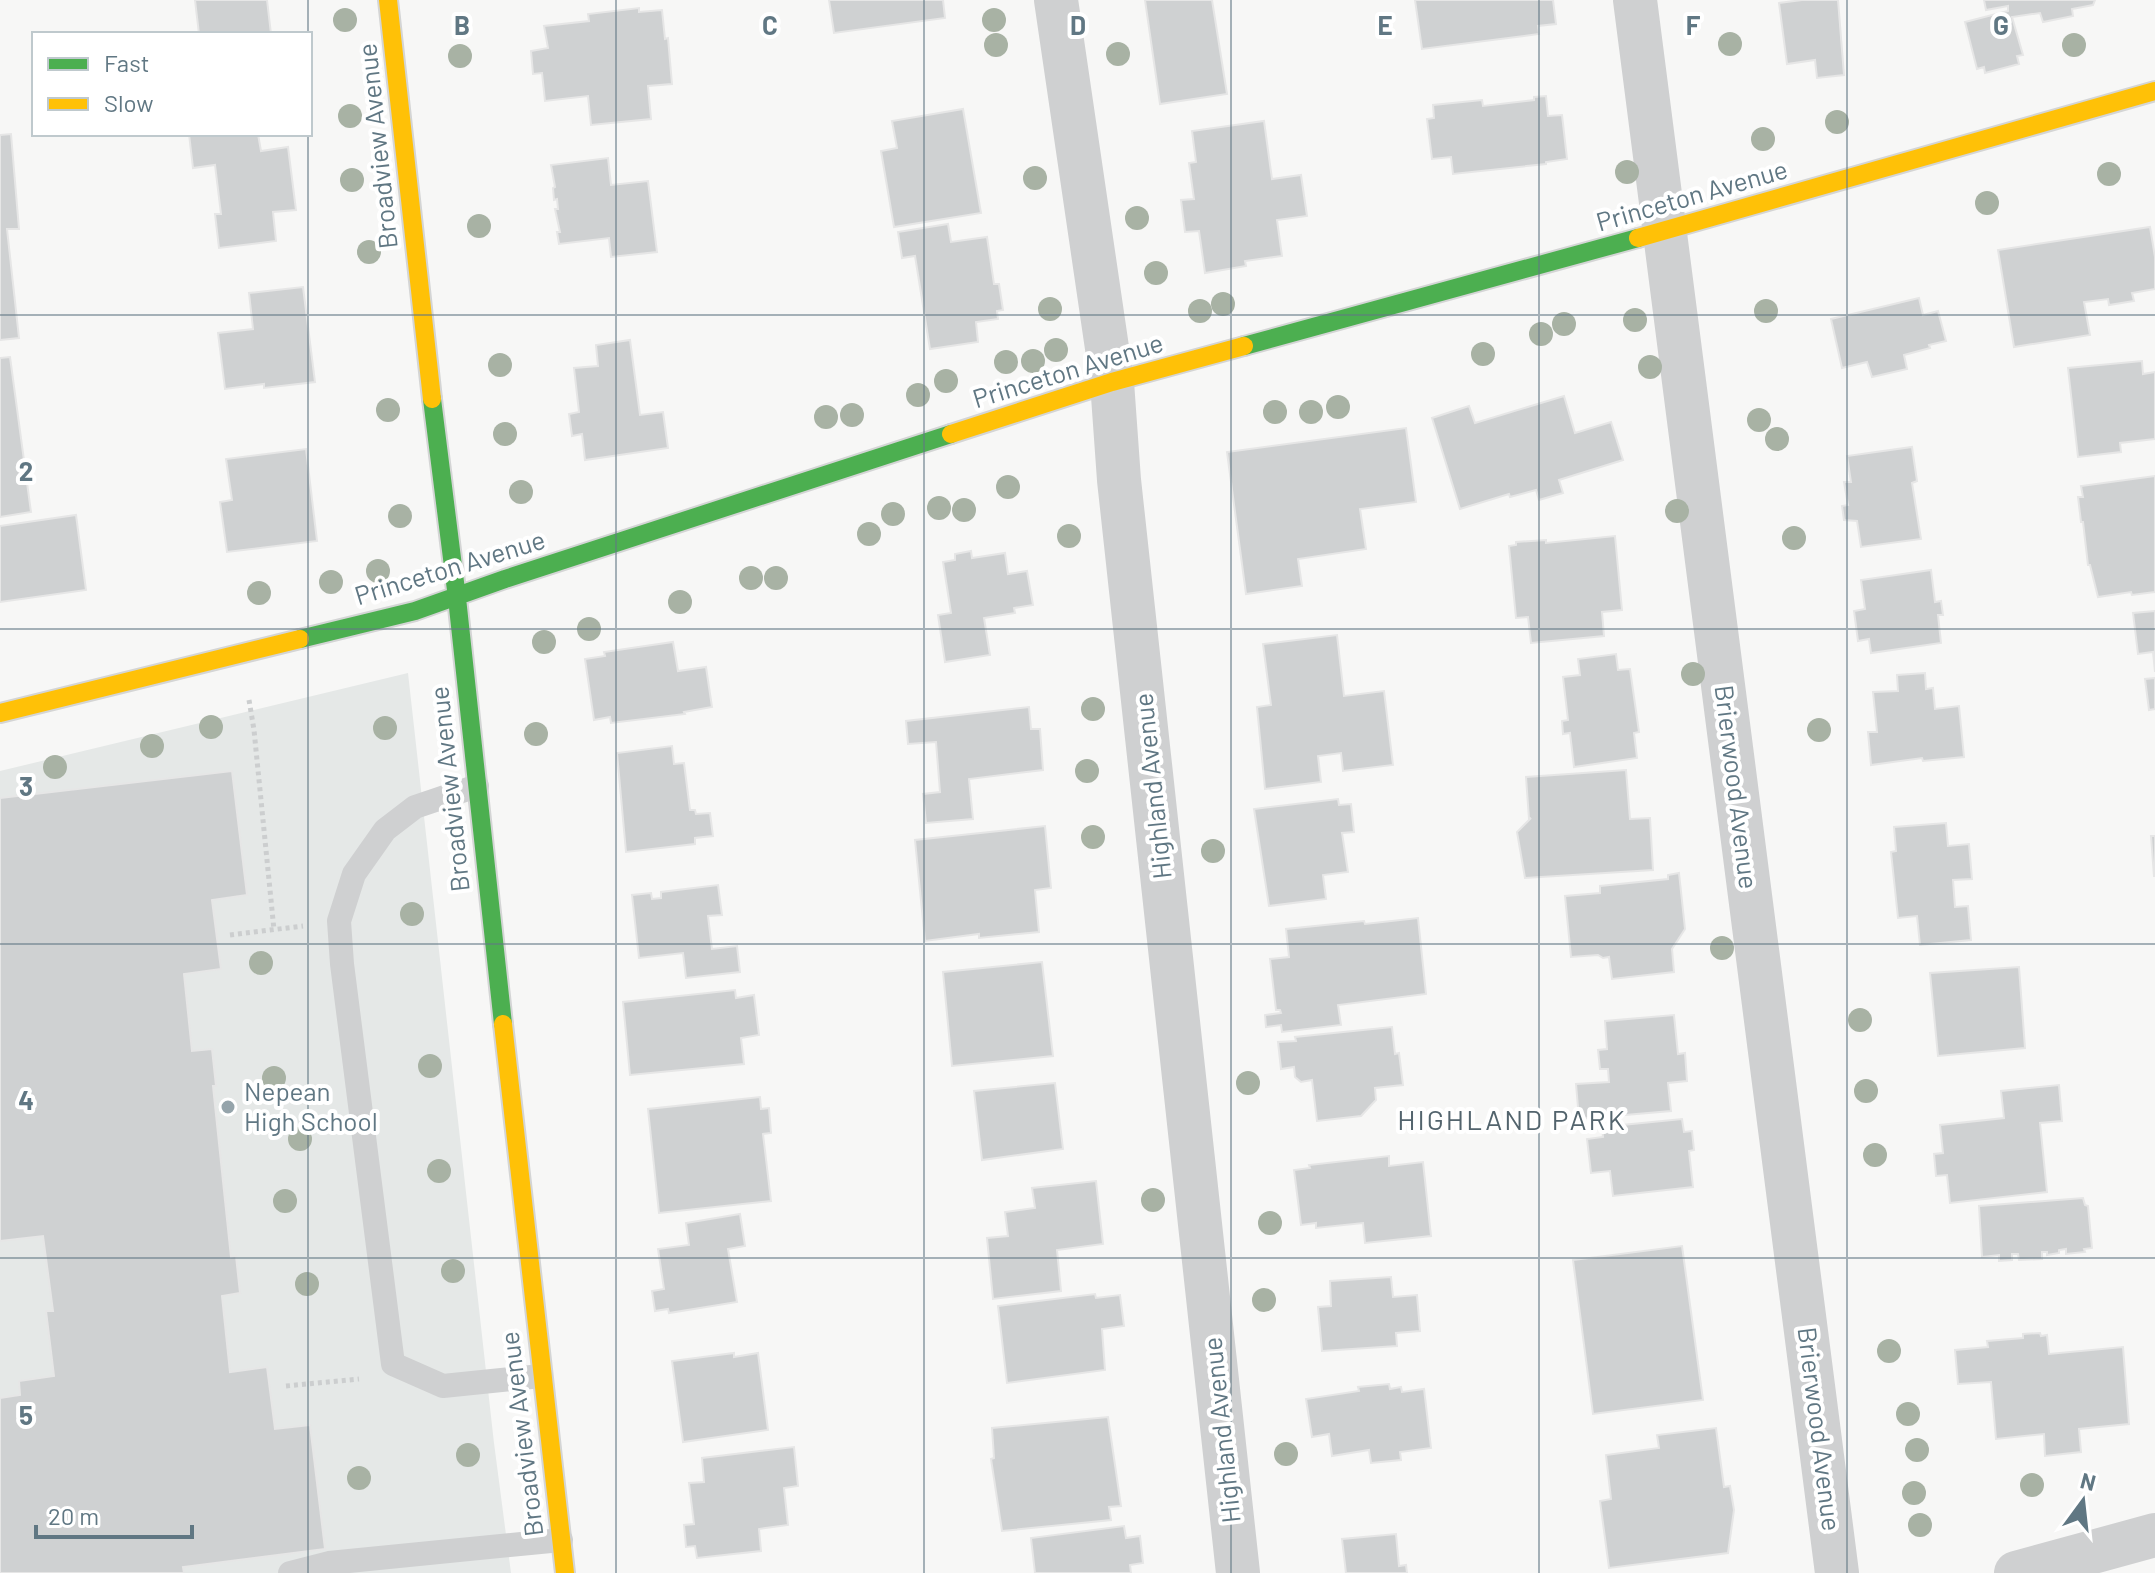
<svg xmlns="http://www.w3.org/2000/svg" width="2155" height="1573" font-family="Barlow,sans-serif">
<rect width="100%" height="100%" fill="#f7f7f6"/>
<path fill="#e5e8e7" d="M408 673 494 1443 511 1573H0V771Z"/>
<path fill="#cfd1d2" stroke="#e6e6e6" stroke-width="2" d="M195 0H267L271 34H199Z
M829 0H943L945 18 834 33Z
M1145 0H1212L1227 94 1160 104Z
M1415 0H1553L1556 24 1538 26 1539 34 1422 49Z
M1802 0H1838L1844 75 1817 78 1815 60 1787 64 1779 3Z
M1984 0H2095L2093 5 2072 9 2073 16 2043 22 2040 13 2012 17 2023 55 2017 56 2019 64 1985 73 1984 67 1977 69 1965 22 2008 11V6L1986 10Z
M639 8V12L662 10 665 39 668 38 672 84 648 86 651 119 591 125 588 96 545 101 542 73 533 74 531 51 548 48 544 26 589 21 588 14Z
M1546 96 1548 116 1562 115 1567 159 1546 162V164L1453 174 1451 157 1432 159 1427 119 1434 118 1433 105 1482 100 1483 106 1534 100V97Z
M963 109 981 213 894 227 881 151 897 148 892 121Z
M1264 121 1272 179 1301 175 1307 216 1277 220 1282 256 1245 261 1246 266 1205 273 1199 231 1185 232 1181 200 1194 199 1189 163 1196 162 1192 131Z
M11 134 19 229H7L19 338 0 340V135Z
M189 134H258L261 151 288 147 296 210 273 212 276 241 219 248 215 214H221L215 165 193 168Z
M608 158 611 185 648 181 657 252 611 257 609 238 559 244 557 232H560L555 209H558L557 199 554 200 553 188 555 187 551 165Z
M948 224 951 242 987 237 994 284H999L1003 310 997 311 998 319 976 322 978 342 930 349 915 256 902 258 898 232Z
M2150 227 2155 257V289L2132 293 2134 301 2109 305 2108 299 2084 302 2090 335 2014 347 1998 250Z
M303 287 315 382 264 388V384L225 389 218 333 253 329 249 293Z
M1919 298 1923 315 1938 311 1946 341 1929 345 1930 348 1904 355 1907 369 1872 377 1867 362 1842 368 1831 319Z
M630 340 640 415 663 412 668 448 585 460 582 434 572 436 569 414 579 412 574 368 598 366 596 345Z
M10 357 31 512 0 517V358Z
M2142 361 2143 374 2155 372V439L2120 443 2121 452 2078 457 2068 368Z
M1564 396 1575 433 1611 422 1623 460 1559 480 1563 493 1539 500 1536 490 1510 497 1509 494 1460 509 1432 418 1469 406 1475 423Z
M1406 428 1416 502 1360 509 1366 549 1298 559 1302 586 1246 594 1227 452Z
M1912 447 1917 481 1912 483 1921 539 1861 547 1857 521 1844 520 1842 506 1848 505 1844 482H1851L1847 456Z
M306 449 317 541 227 552 220 502 232 500 226 459Z
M2155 476V592L2132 595 2131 592 2098 597 2090 565H2088L2083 522H2081L2078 497H2083L2081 486Z
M76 515 86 590 0 602V526Z
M1615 536 1622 610 1602 612 1604 636 1531 643 1528 617 1516 618 1509 546 1516 545V542L1546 540V543Z
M971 551 972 558 1005 553 1008 574 1027 571 1033 605 1014 608 1015 613 984 618 990 655 945 662 938 615 951 613 943 562 955 560V554Z
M1931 570 1935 602 1941 601 1943 615H1938L1941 643 1871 653 1869 639 1858 641 1854 611 1865 609 1861 580Z
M2155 611V672L2153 652 2138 654 2133 613Z
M1337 635 1344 696 1384 691 1393 765 1343 771 1341 753 1318 756 1321 782 1265 789 1257 707 1271 705 1263 644Z
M673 642 678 671 706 667 712 707 684 712 685 714 611 723 610 717 594 720 585 659 605 656 604 652Z
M1616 654 1618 670 1630 669 1639 732 1634 733 1637 758 1574 767 1570 733 1563 734 1562 721 1568 720 1563 677 1580 675 1578 659Z
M1925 673 1926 689 1933 688 1935 709 1959 706 1964 757 1923 761 1922 758 1871 765 1868 732H1877L1873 692 1898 691 1897 675Z
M2155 678V709L2149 710 2145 679Z
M1029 707 1031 729H1040L1043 770 969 779 973 819 926 823 923 794 940 792 936 742 908 744 906 721Z
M672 746 674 764 684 763 690 810H695L696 814 710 813 713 836 695 838V844L626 852 617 753Z
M1626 770 1630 819 1650 818 1653 870 1525 878 1517 832 1531 818 1529 819 1526 777Z
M232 771 247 895 212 900 221 969 184 974 192 1051 212 1049 216 1086H213L231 1257 236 1256 240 1293 222 1296 230 1372 267 1367 275 1429 310 1425 325 1549 183 1567 184 1573H0V1398L20 1395 19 1381 54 1376 46 1311H53L43 1236 0 1241V798Z
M1338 799 1339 805 1351 804 1354 832 1342 833 1348 872 1323 875 1326 899 1269 906 1254 809Z
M1946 823 1948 846 1969 844 1972 879 1953 880 1955 907 1968 906 1971 940 1920 945 1917 916 1898 918 1891 852 1896 851 1894 827Z
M1045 826 1051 888 1035 890 1039 932 979 938V934L925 941 915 840Z
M2151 836H2155V876H2154Z
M1679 873 1685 929 1672 949 1674 972 1612 979 1609 957 1603 958 1598 955 1571 957 1565 896 1600 893V886L1668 879V875Z
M718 885 722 915 708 916 712 949 737 946 740 972 686 978 683 953 639 958 632 895 651 893 652 899 661 898V892Z
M1418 918 1426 994 1338 1005 1341 1025 1282 1032 1281 1025 1266 1027 1265 1015 1281 1013 1280 1010H1276L1270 959 1289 957 1286 929 1364 921 1365 924Z
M1042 962 1053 1056 952 1066 943 972Z
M2019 967 2025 1048 1938 1056 1930 973Z
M735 990 736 998 754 995 759 1035 741 1038 744 1064 630 1075 623 1002Z
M1674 1015 1678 1054 1685 1053 1687 1081 1668 1083 1671 1111 1579 1119 1576 1084 1609 1082 1608 1069H1600L1598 1050 1607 1049 1605 1021Z
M1392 1027 1395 1054 1399 1053 1403 1085 1375 1088 1376 1100 1361 1116 1317 1121 1312 1080 1301 1082 1295 1077 1294 1067 1281 1069 1278 1042 1296 1041 1295 1037Z
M1055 1083 1063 1149 982 1160 974 1091Z
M2059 1085 2062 1121 2040 1123 2047 1192 1950 1203 1947 1175 1936 1176 1934 1154 1943 1153 1940 1125 2004 1118 2001 1091Z
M760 1097 761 1109 769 1108 771 1133 763 1134 771 1201 659 1213 648 1109Z
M1682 1119 1684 1132 1692 1131 1694 1150 1689 1151 1693 1187 1613 1196 1610 1171 1591 1173 1587 1139 1603 1137 1602 1127Z
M1389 1156V1166L1423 1162 1431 1236 1365 1243 1363 1223 1316 1228V1223L1301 1225 1294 1170 1310 1168 1309 1165Z
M1096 1181 1103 1244 1057 1250 1061 1291 993 1299 987 1238 1008 1236 1005 1212 1035 1208 1032 1188Z
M2083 1198 2085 1205 2088 1206 2092 1248 2084 1249 2085 1252 2066 1254V1249L2059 1250V1253L2047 1255V1252H2042V1259L2019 1260 2018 1254H2012V1260L1999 1261V1255L1982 1257 1979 1206Z
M740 1214 745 1246 728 1249 737 1302 669 1313 668 1309 655 1311 652 1291 664 1289 658 1249 689 1245 686 1223Z
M1682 1246 1703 1400 1593 1414 1573 1260Z
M1391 1277 1393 1297 1417 1295 1420 1331 1396 1333 1397 1346 1322 1351 1318 1307 1331 1306 1330 1281Z
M1095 1294 1096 1298 1120 1295 1124 1326 1102 1329 1105 1370 1007 1383 998 1306Z
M2040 1333 2041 1336 2047 1335 2049 1354 2123 1347 2129 1424 2079 1429 2081 1452 2045 1456 2044 1434 1996 1439 1991 1382 1958 1384 1955 1350 1988 1347 1987 1341 2023 1338V1334Z
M734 1353V1357L758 1353 768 1430 683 1442 672 1361Z
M1389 1384 1390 1389 1401 1387 1402 1392 1424 1389 1431 1448 1400 1452 1401 1460 1371 1463 1369 1450 1332 1456 1329 1434 1312 1437 1306 1399 1359 1391 1358 1387Z
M1108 1417 1121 1506 1109 1507 1111 1520 1002 1531 991 1459 994 1458 992 1428Z
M1716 1428 1724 1487 1730 1486 1734 1510 1728 1553 1609 1568 1600 1501 1611 1499 1606 1455 1659 1448 1657 1435Z
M794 1447 798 1486 784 1488 788 1525 759 1529 761 1551 697 1558 695 1546 686 1547 684 1525 694 1524 689 1483 704 1482 702 1458Z
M1124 1526 1126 1538 1140 1536 1143 1563 1130 1565 1131 1573H1035L1031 1538Z
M1396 1534 1399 1566 1406 1565 1407 1573H1346L1342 1539Z"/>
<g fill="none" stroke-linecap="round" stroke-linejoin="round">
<g stroke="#d4d5d5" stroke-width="22">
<path id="fast" d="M1244 346 1638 238
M432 399 457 598 503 1024
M300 639 415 611 505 579 951 434"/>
</g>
<g stroke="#d4d5d5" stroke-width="22">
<path id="slow" d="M388 0 432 399
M1638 238 2155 91
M951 434 1112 382 1244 346
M0 713 300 639
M503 1024 565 1573"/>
</g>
<path stroke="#cccecf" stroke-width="5" stroke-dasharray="4 4" stroke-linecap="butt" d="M249 700 254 730 274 930
M230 935 303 926
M286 1386 359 1379"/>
<path stroke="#cfd0d1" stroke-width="24" d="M477 786 415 807 385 830 354 874 339 921 342 964 393 1364 443 1386 541 1376
M290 1573 329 1563 561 1540"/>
<path stroke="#cfd0d1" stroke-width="44" d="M1056 0 1112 382 1119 480 1238 1573
M1635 0 1837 1573
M2016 1573 2155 1535"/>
<use href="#fast" stroke="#4caf50" stroke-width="18"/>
<use href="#slow" stroke="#ffc107" stroke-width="18"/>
</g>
<g fill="#a8b2a4">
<circle cx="345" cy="20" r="12"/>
<circle cx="994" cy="20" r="12"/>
<circle cx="1730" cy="44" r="12"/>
<circle cx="996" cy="45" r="12"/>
<circle cx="2074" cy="45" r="12"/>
<circle cx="1118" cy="54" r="12"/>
<circle cx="460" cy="56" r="12"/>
<circle cx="350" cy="116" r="12"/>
<circle cx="1837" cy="122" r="12"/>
<circle cx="1763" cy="139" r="12"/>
<circle cx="1627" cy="172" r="12"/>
<circle cx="2109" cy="174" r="12"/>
<circle cx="1035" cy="178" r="12"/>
<circle cx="352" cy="180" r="12"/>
<circle cx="1987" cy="203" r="12"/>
<circle cx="1137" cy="218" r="12"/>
<circle cx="479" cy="226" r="12"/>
<circle cx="369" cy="252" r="12"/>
<circle cx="1156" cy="273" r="12"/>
<circle cx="1223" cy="304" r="12"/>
<circle cx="1050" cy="309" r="12"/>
<circle cx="1200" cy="311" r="12"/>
<circle cx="1766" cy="311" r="12"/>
<circle cx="1635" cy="320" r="12"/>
<circle cx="1564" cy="324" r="12"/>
<circle cx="1541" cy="334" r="12"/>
<circle cx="1056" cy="350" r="12"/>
<circle cx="1483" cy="354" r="12"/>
<circle cx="1033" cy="361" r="12"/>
<circle cx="1006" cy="362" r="12"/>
<circle cx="500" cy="365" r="12"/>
<circle cx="1650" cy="367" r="12"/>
<circle cx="946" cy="381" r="12"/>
<circle cx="918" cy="395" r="12"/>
<circle cx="1338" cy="407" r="12"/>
<circle cx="388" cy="410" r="12"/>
<circle cx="1275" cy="412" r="12"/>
<circle cx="1311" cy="412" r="12"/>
<circle cx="852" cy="415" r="12"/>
<circle cx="826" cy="417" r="12"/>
<circle cx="1759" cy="420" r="12"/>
<circle cx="505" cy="434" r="12"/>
<circle cx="1777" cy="439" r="12"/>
<circle cx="1008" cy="487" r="12"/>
<circle cx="521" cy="492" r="12"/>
<circle cx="939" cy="508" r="12"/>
<circle cx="964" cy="510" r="12"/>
<circle cx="1677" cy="511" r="12"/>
<circle cx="893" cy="514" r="12"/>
<circle cx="400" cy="516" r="12"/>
<circle cx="869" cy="534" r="12"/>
<circle cx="1069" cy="536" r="12"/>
<circle cx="1794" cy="538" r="12"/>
<circle cx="378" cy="571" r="12"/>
<circle cx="751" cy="578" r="12"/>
<circle cx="776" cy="578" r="12"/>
<circle cx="331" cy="582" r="12"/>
<circle cx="259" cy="593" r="12"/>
<circle cx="680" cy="602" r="12"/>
<circle cx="589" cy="629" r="12"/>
<circle cx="544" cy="642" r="12"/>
<circle cx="1693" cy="674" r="12"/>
<circle cx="1093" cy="709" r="12"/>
<circle cx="211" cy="727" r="12"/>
<circle cx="385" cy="728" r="12"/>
<circle cx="1819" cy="730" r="12"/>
<circle cx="536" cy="734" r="12"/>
<circle cx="152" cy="746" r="12"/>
<circle cx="55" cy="767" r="12"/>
<circle cx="1087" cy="771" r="12"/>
<circle cx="1093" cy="837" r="12"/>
<circle cx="1213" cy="851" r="12"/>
<circle cx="412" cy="914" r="12"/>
<circle cx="1722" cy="948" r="12"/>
<circle cx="261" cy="963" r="12"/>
<circle cx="1860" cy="1020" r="12"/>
<circle cx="430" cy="1066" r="12"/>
<circle cx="274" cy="1078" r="12"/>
<circle cx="1248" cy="1083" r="12"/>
<circle cx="1866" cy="1091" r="12"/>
<circle cx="300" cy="1139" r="12"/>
<circle cx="1875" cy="1155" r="12"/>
<circle cx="439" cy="1171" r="12"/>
<circle cx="1153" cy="1200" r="12"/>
<circle cx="285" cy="1201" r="12"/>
<circle cx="1270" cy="1223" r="12"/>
<circle cx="453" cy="1271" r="12"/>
<circle cx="307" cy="1284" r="12"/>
<circle cx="1264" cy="1300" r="12"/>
<circle cx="1889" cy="1351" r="12"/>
<circle cx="1908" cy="1414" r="12"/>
<circle cx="1917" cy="1450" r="12"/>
<circle cx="1286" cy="1454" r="12"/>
<circle cx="468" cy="1455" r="12"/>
<circle cx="359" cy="1478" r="12"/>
<circle cx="2032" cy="1485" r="12"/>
<circle cx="1914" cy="1493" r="12"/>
<circle cx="1920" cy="1525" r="12"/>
</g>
<path fill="none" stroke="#607783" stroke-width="2" stroke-opacity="0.55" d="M308 0V34M616 0V1573M924 0V1573M1231 0V1573M1539 0V1573M1847 0V1573M308 134V1573M0 315H2155M0 629H2155M0 944H2155M0 1258H2155"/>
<circle fill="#95a4ab" stroke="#fff" stroke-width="3" cx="228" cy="1107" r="8"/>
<g text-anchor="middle" stroke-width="8" stroke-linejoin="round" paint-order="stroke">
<g font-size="26" fill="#607783" stroke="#fff">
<text transform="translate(378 146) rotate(-96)" y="9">Broadview Avenue</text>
<text transform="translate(1692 196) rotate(-16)" y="9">Princeton Avenue</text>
<text transform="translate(1068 371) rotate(-17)" y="9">Princeton Avenue</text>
<text transform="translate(450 568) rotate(-17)" y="9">Princeton Avenue</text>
<text transform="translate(1153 786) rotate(-96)" y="9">Highland Avenue</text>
<text transform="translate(1736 787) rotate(83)" y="9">Brierwood Avenue</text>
<text transform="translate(450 789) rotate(-96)" y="9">Broadview Avenue</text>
<text transform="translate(1819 1429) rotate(83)" y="9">Brierwood Avenue</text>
<text transform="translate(1222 1430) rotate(-96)" y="9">Highland Avenue</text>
<text transform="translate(522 1434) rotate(-97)" y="9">Broadview Avenue</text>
</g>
<g font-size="26" fill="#607783" stroke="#fff" text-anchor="start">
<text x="244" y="1101">Nepean<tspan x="244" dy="30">High School</tspan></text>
</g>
<g font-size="28" letter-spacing="2" fill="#53646d" stroke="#fff">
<text x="1512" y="1130">HIGHLAND PARK</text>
</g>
</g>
<g font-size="26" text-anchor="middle" font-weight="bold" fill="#607783" stroke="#fff" stroke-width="8" stroke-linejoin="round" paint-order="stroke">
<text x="462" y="35">B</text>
<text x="770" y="35">C</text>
<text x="1078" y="35">D</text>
<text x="1385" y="35">E</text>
<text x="1693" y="35">F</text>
<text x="2001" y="35">G</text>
<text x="26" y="481">2</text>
<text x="26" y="796">3</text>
<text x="26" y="1110">4</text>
<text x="26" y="1425">5</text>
</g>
<rect x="32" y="32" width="280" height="104" fill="#ffffff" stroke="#bfc9cd" stroke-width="2"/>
<rect x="48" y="58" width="40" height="12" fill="#4caf50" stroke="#bfc9cd" stroke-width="2"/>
<text x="104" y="72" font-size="24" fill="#607783">Fast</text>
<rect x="48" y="98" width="40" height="12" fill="#ffc107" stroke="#bfc9cd" stroke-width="2"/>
<text x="104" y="112" font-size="24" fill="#607783">Slow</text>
<g transform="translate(2083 1501) rotate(15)" stroke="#ffffff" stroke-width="6" paint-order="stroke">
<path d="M0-6L14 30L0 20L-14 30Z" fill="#607783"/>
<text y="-12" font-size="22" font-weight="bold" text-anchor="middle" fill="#607783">N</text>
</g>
<path d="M36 1525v12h156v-12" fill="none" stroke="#607783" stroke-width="4"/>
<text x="48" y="1525" font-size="24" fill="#607783" stroke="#ffffff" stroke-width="6" paint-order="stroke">20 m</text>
</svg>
